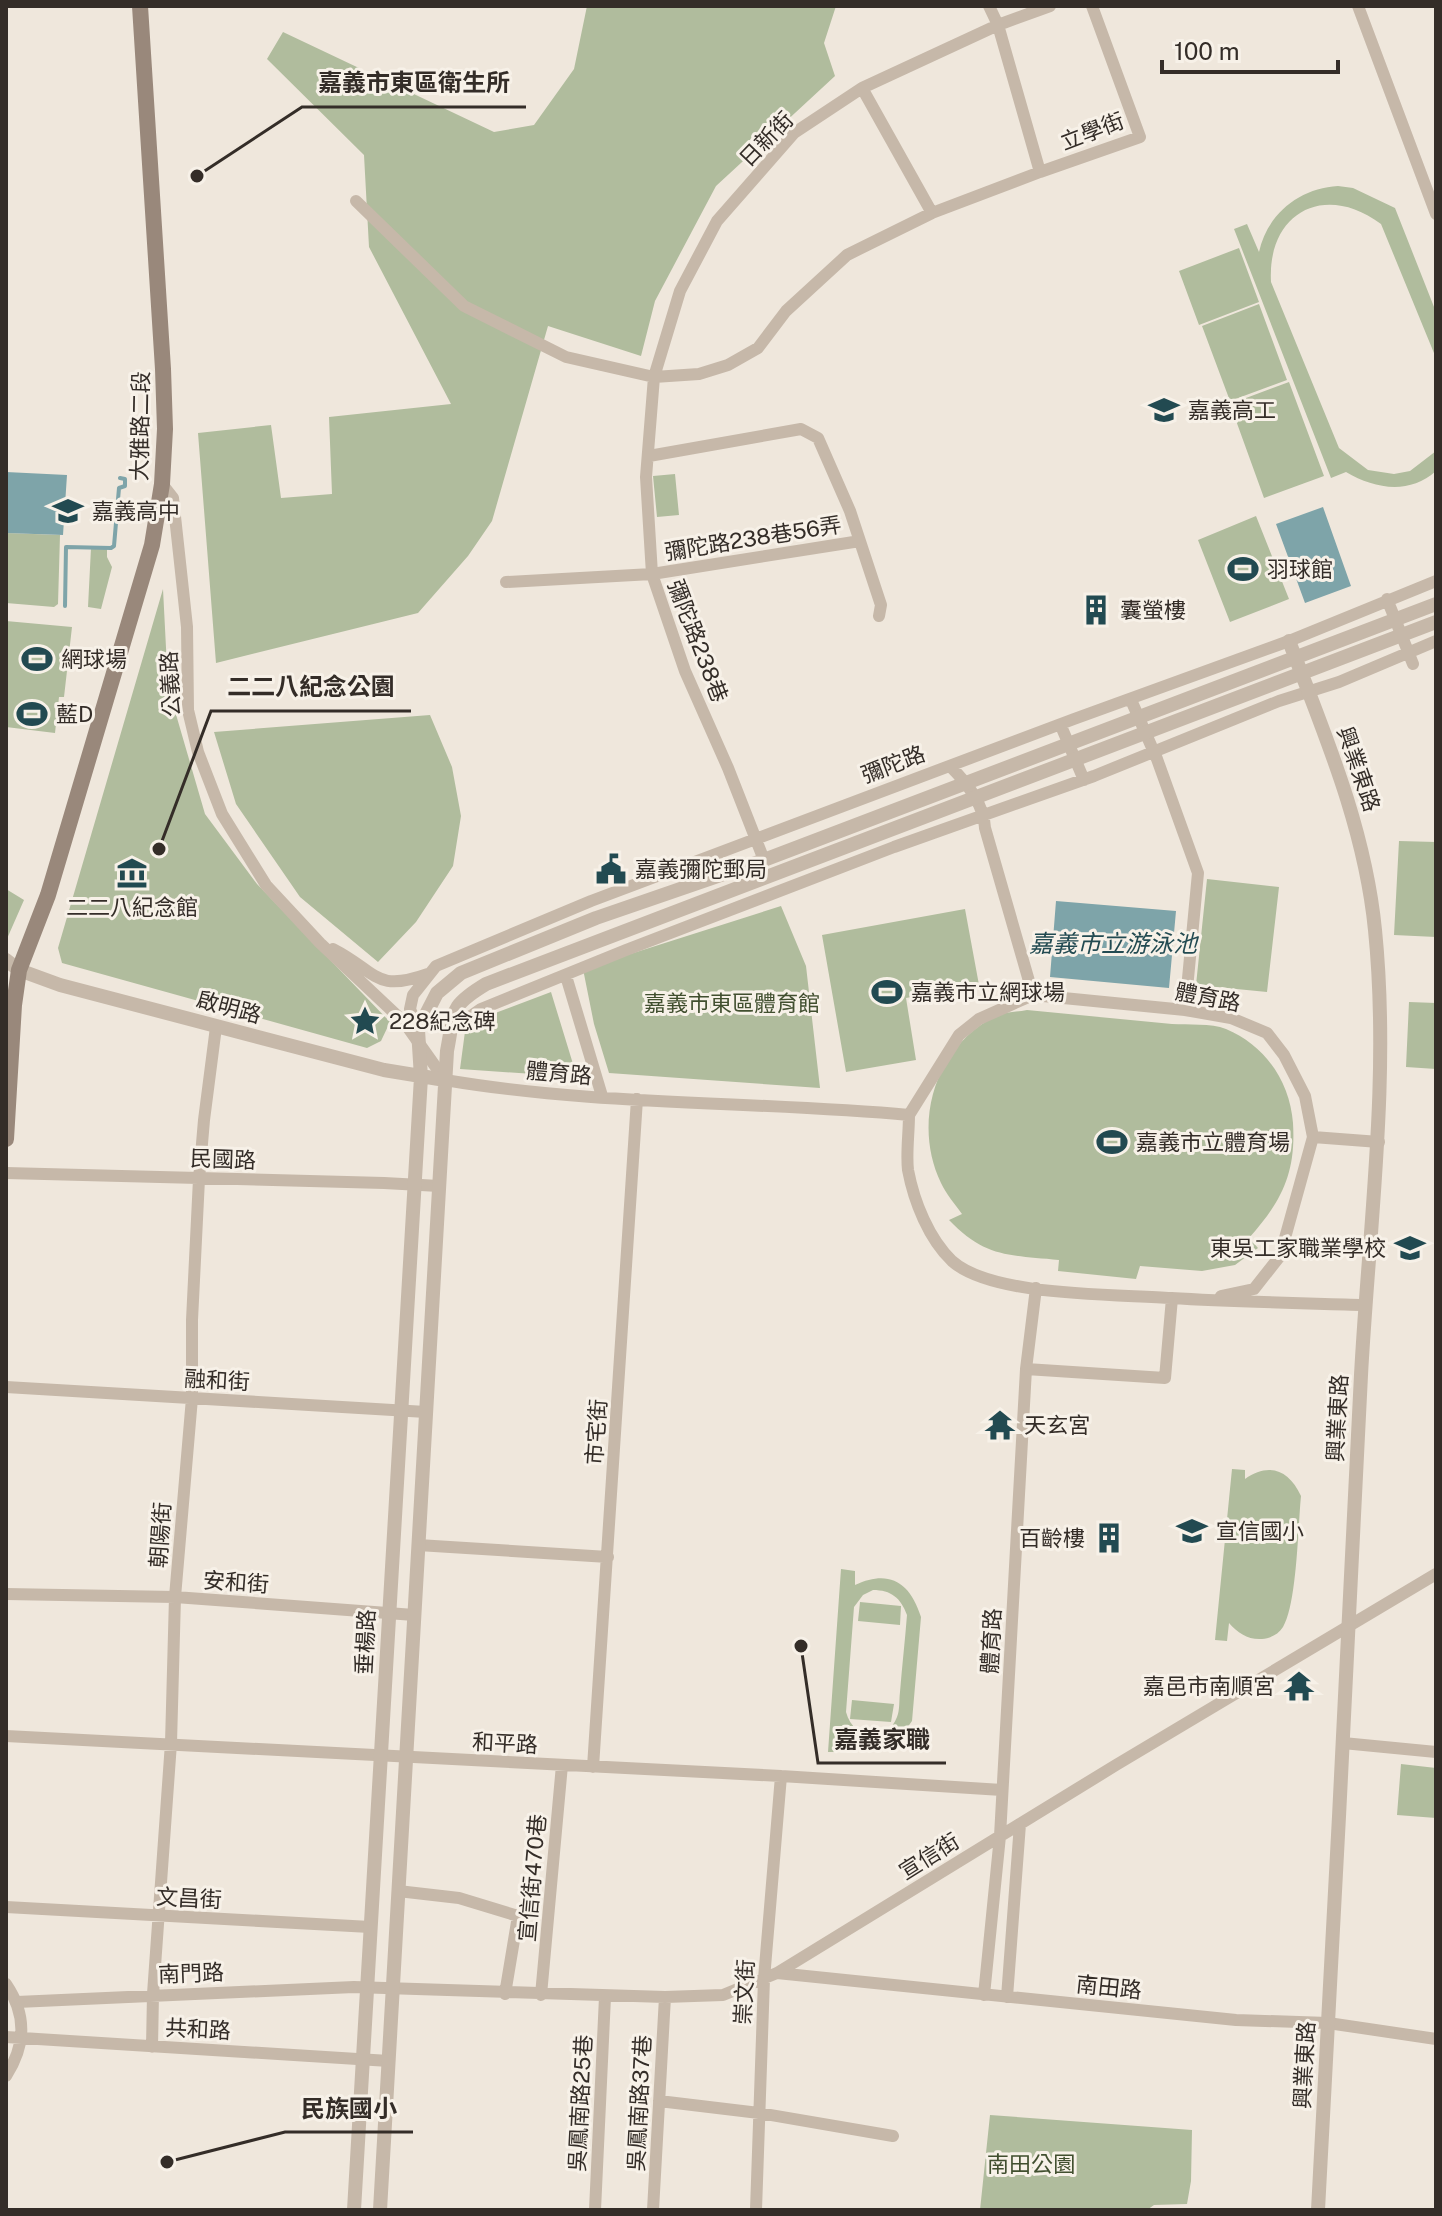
<svg xmlns="http://www.w3.org/2000/svg" width="1442" height="2216" font-family="'Public Sans','Noto Sans TC',sans-serif">
<rect width="100%" height="100%" fill="#efe7dc"/>
<path fill="#b0bc9d" fill-rule="evenodd" d="M587 6H836L824 43 835 76 716 186 655 301 641 356 548 326 492 521 468 556 418 613 216 663 198 433 271 425 281 498 332 494 329 417 451 404 369 247 364 155 267 59 283 32 494 132 534 125 574 69Z
M1338 186 1353 188 1395 208 1436 312V358L1381 224C1325 182 1267 212 1271 282L1339 448 1368 470 1394 474 1410 471 1436 451V471C1409 495 1375 489 1346 472L1331 478 1234 229 1247 224 1259 252C1267 214 1300 188 1338 186Z
M1239 248 1259 302 1199 325 1179 271Z
M1259 304 1287 380 1230 401 1202 326Z
M1289 382 1324 476 1264 498 1230 404Z
M675 474 679 515 657 517 653 476Z
M1256 516 1289 599 1230 622 1198 540Z
M6 533 60 535 58 604 54 607 6 603Z
M91 548H107V557L112 567 101 609 88 607Z
M163 589 168 687 205 814 257 884 390 1022 381 1041 367 1048 62 963 58 948Z
M6 621 72 627 64 697H59L55 733 6 727Z
M430 715 452 767 461 816 453 866 416 922 378 962 300 897 236 804 214 732Z
M1399 841 1436 842V937L1394 935Z
M1207 879 1279 887 1267 992 1196 985Z
M6 889 24 900 6 941Z
M781 906 806 966 820 1088 609 1073 594 1024 583 969Z
M965 909 979 985 906 998 916 1060 846 1072 822 935Z
M551 992 577 1077 460 1069 466 1024Z
M1409 1002 1436 1003V1069L1406 1067Z
M1027 1010C1075 1015 1124 1019 1172 1024 1188 1025 1211 1023 1226 1029 1265 1045 1290 1082 1293 1123 1296 1173 1282 1201 1249 1238L1258 1248 1235 1265 1202 1271 1140 1266 1136 1279 1058 1271 1059 1260C1010 1255 985 1258 949 1220L962 1214C955 1204 946 1194 941 1183 912 1123 935 1046 996 1016 1005 1012 1017 1012 1027 1010Z
M1232 1469 1245 1470V1479C1269 1462 1289 1470 1301 1496 1298 1525 1297 1604 1283 1627 1278 1635 1270 1638 1262 1639 1248 1640 1238 1633 1229 1623L1227 1641 1215 1640Z
M841 1569 855 1571V1585C889 1569 910 1582 921 1617L912 1721C894 1747 867 1760 842 1733L840 1752H828ZM873 1590C891 1590 901 1598 907 1615 905 1641 902 1666 900 1692 899 1700 900 1710 897 1717 886 1745 853 1739 846 1712L854 1607 863 1595Z
M860 1602 901 1606 900 1625 858 1621Z
M852 1700 894 1704 891 1722 850 1719Z
M1401 1764 1436 1768V1818L1397 1815Z
M990 2115 1192 2130 1191 2181 1187 2204 1154 2205 1147 2210H980Z"/>
<path fill="#7ea4a9" d="M6 472 67 475 63 535 6 533Z
M1323 507 1351 586 1305 603 1276 524Z
M1056 901 1176 911 1169 988 1050 977Z"/>
<g fill="none" stroke-linecap="round" stroke-linejoin="round">
<path stroke="#7ea4a9" stroke-width="4" d="M65 606 66 547 111 548 114 546 119 488 125 486V479L120 478"/>
<path stroke="#c6b8a9" stroke-width="12" d="M989 6 998 25 1040 172
M1358 6 1436 214
M862 88 932 213
M356 201 464 306 566 357 654 377 699 374 728 365 758 348 786 311 847 255 932 213 1040 172 1140 137 1092 6
M649 456 801 429 818 438 850 511 881 605 879 616
M162 484 173 498 187 627 188 710 198 752 222 814 266 885 320 943 404 1022 445 1080C598 1106 755 1101 909 1115 909 1133 906 1153 908 1170 914 1202 929 1239 952 1261 992 1297 1117 1294 1171 1298 1235 1302 1300 1303 1365 1305
M506 582 652 574 860 541
M1387 599 1413 664
M1131 700 1157 759 1198 873 1185 1010
M1061 726 1084 780
M950 766C967 783 984 804 985 828L1033 995
M764 860 728 768 685 671 652 574 646 477 654 377 680 291 717 221 794 133 862 88 998 25 1050 6
M333 949C378 972 374 993 428 974
M566 976 602 1096
M418 1030 410 1009 413 995 436 966 591 901 1074 719 1289 641 1436 581
M451 1030 481 1009 626 950 894 847 1094 776 1279 701 1339 682 1436 641
M909 1115 959 1035 979 1019 1033 995 1185 1010 1231 1018 1267 1033 1284 1055 1305 1096 1313 1137 1280 1256 1254 1289 1221 1296
M1313 1137 1379 1142
M6 1173 384 1183 439 1186
M1026 1369 1165 1378 1172 1298
M6 1387 426 1412
M418 1545 608 1557
M6 1594 175 1597 414 1615
M6 1736 781 1776 1002 1790
M1343 1743 1436 1752
M593 1767 637 1099
M398 1891 459 1898 518 1916 505 1994
M6 1907 370 1927
M777 1973 1236 2020 1328 2023 1436 2039
M6 1984C27 2015 26 2045 6 2076
M541 1995 562 1765
M984 1995 1000 1836 1026 1369 1036 1288
M1007 1997 1020 1824
M17 2002 354 1987 665 1997 723 1995 777 1973 1116 1765 1436 1574
M6 2037 389 2061
M152 2047 153 1994 171 1743 175 1597 192 1398V1320L199 1179 204 1120 216 1027
M659 2101 759 2113 893 2136
M595 2210 605 1997
M653 2210 665 1997
M756 2210 764 1979 781 1776"/>
<path stroke="#c6b8a9" stroke-width="14" d="M1289 641C1325 735 1365 828 1375 930 1390 1078 1369 1227 1361 1375 1348 1653 1333 1932 1318 2210
M6 960 19 970 60 985 384 1070 445 1080
M354 2210 421 1077 418 1030 437 993 461 973 596 918 764 860 1436 604
M380 2210 447 1051C455 1011 448 1007 486 984L1436 622"/>
<path stroke="#99887b" stroke-width="16" d="M6 1139 14 1005 19 970 48 895 152 545 162 484 165 429 163 369 140 6"/>
</g>
<defs>
<g id="school-bare" transform="scale(2.4)"><path d="M0-5L7-2L0 1L-7-2ZM-4 1L0 2.5L4 1V4Q0 6-4 4Z" fill="#224a51" stroke="#f7f1e8" stroke-width="2.5" paint-order="stroke"/></g>
<g id="stadium-bare" transform="scale(2.4)"><path d="M0-5a6.5 5 0 1 0 0 10a6.5 5 0 1 0 0-10ZM-3.5-1.8h7v3.6h-7Z" fill="#224a51" stroke="#f7f1e8" stroke-width="2.5" paint-order="stroke"/></g>
<g id="building-bare" transform="scale(2.4)"><path d="M-4-6H4V6H1V3H-1V6H-4ZM-2.5-4.3h1.7v1.8h-1.7ZM.8-4.3h1.7v1.8H.8ZM-2.5-1h1.7V.8h-1.7ZM.8-1h1.7V.8H.8Z" fill="#224a51" stroke="#f7f1e8" stroke-width="2.5" paint-order="stroke"/></g>
<g id="civic-bare" transform="scale(2.4)"><path d="M-.6-6.5H3V-4.5H.6V-3L4-1V1h2V6H-6V1h2V-1L-.6-3ZM-1.2 2.5V6h2.4V2.5Z" fill="#224a51" stroke="#f7f1e8" stroke-width="2.5" paint-order="stroke"/></g>
<g id="museum-bare" transform="scale(2.4)"><path d="M0-6L6-3V-2H-6V-3ZM-5-1h2V3h-2ZM-1-1h2V3h-2ZM3-1h2V3H3ZM-6 4H6V6H-6Z" fill="#224a51" stroke="#f7f1e8" stroke-width="2.5" paint-order="stroke"/></g>
<g id="sight-bare" transform="scale(2.4)"><path d="M0-6L1.8-2.2L6-1.7L2.9 1.2L3.7 5.4L0 3.3L-3.7 5.4L-2.9 1.2L-6-1.7L-1.8-2.2Z" fill="#224a51" stroke="#f7f1e8" stroke-width="2.5" paint-order="stroke"/></g>
<g id="temple-bare" transform="scale(2.4)"><path d="M0-6L5-2H3V0L6.5 2.5H4V6H1.5V3h-3V6H-4V2.5H-6.5L-3 0V-2H-5Z" fill="#224a51" stroke="#f7f1e8" stroke-width="2.5" paint-order="stroke"/></g>
</defs>
<g fill-rule="evenodd">
<use href="#school-bare" x="1164" y="410"/>
<use href="#school-bare" x="68" y="511"/>
<use href="#stadium-bare" x="1243" y="569"/>
<use href="#building-bare" x="1096" y="610"/>
<use href="#stadium-bare" x="37" y="659"/>
<use href="#stadium-bare" x="32" y="714"/>
<use href="#civic-bare" x="611" y="869"/>
<use href="#museum-bare" x="132" y="873"/>
<use href="#stadium-bare" x="887" y="992"/>
<use href="#sight-bare" x="365" y="1021"/>
<use href="#stadium-bare" x="1112" y="1142"/>
<use href="#school-bare" x="1410" y="1248"/>
<use href="#temple-bare" x="1000" y="1425"/>
<use href="#school-bare" x="1192" y="1531"/>
<use href="#building-bare" x="1109" y="1538"/>
<use href="#temple-bare" x="1299" y="1686"/>
</g>
<g text-anchor="middle" stroke-width="6" stroke-linejoin="round" paint-order="stroke">
<g font-size="22" fill="#342d28" stroke="#f7f1e8">
<text transform="translate(1092 131) rotate(-21)" y="8">立學街</text>
<text transform="translate(766 139) rotate(-46)" y="8">日新街</text>
<text transform="translate(140 426) rotate(-89)" y="8">大雅路二段</text>
<text transform="translate(753 538) rotate(-9)" y="8">彌陀路238巷56弄</text>
<text transform="translate(698 641) rotate(69)" y="8">彌陀路238巷</text>
<text transform="translate(170 684) rotate(-93)" y="8">公義路</text>
<text transform="translate(893 764) rotate(-21)" y="8">彌陀路</text>
<text transform="translate(1359 769) rotate(71)" y="8">興業東路</text>
<text transform="translate(1208 997) rotate(11)" y="8">體育路</text>
<text transform="translate(229 1007) rotate(15)" y="8">啟明路</text>
<text transform="translate(559 1073) rotate(5)" y="8">體育路</text>
<text transform="translate(223 1159) rotate(2)" y="8">民國路</text>
<text transform="translate(217 1380) rotate(3)" y="8">融和街</text>
<text transform="translate(1337 1418) rotate(-87)" y="8">興業東路</text>
<text transform="translate(596 1432) rotate(-86)" y="8">市宅街</text>
<text transform="translate(160 1535) rotate(-86)" y="8">朝陽街</text>
<text transform="translate(236 1582) rotate(4)" y="8">安和街</text>
<text transform="translate(991 1641) rotate(-87)" y="8">體育路</text>
<text transform="translate(365 1642) rotate(-87)" y="8">垂楊路</text>
<text transform="translate(505 1743) rotate(3)" y="8">和平路</text>
<text transform="translate(929 1856) rotate(-32)" y="8">宣信街</text>
<text transform="translate(532 1878) rotate(-85)" y="8">宣信街470巷</text>
<text transform="translate(189 1898) rotate(3)" y="8">文昌街</text>
<text transform="translate(191 1973) rotate(-2)" y="8">南門路</text>
<text transform="translate(1109 1987) rotate(6)" y="8">南田路</text>
<text transform="translate(744 1992) rotate(-87)" y="8">崇文街</text>
<text transform="translate(198 2029) rotate(3)" y="8">共和路</text>
<text transform="translate(1304 2065) rotate(-87)" y="8">興業東路</text>
<text transform="translate(580 2103) rotate(-87)" y="8">吳鳳南路25巷</text>
<text transform="translate(639 2103) rotate(-87)" y="8">吳鳳南路37巷</text>
</g>
<g font-size="22" fill="#342d28" stroke="#f7f1e8" text-anchor="start">
<text x="1188" y="418">嘉義高工</text>
<text x="92" y="519">嘉義高中</text>
<text x="1267" y="577">羽球館</text>
<text x="1120" y="618">囊螢樓</text>
<text x="61" y="667">網球場</text>
<text x="56" y="722">藍D</text>
<text x="635" y="877">嘉義彌陀郵局</text>
<text x="132" y="915" text-anchor="middle">二二八紀念館</text>
<text x="911" y="1000">嘉義市立網球場</text>
<text x="389" y="1029">228紀念碑</text>
<text x="1136" y="1150">嘉義市立體育場</text>
<text x="1386" y="1256" text-anchor="end">東吳工家職業學校</text>
<text x="1024" y="1433">天玄宮</text>
<text x="1216" y="1539">宣信國小</text>
<text x="1085" y="1546" text-anchor="end">百齡樓</text>
<text x="1275" y="1694" text-anchor="end">嘉邑市南順宮</text>
</g>
<g font-size="22" fill="#414f2f" stroke="#f7f1e8">
<text x="732" y="1011">嘉義市東區體育館</text>
<text x="1031" y="2172">南田公園</text>
</g>
<g font-size="24" font-style="italic" fill="#224a51" stroke="#f7f1e8">
<text x="1113" y="952">嘉義市立游泳池</text>
</g>
</g>
<path fill="none" stroke="#342d28" stroke-width="3" d="M197 176L302 107H526M159 849L211 711H411M801 1646L818 1763H946M167 2162L285 2132H413"/>
<g fill="#342d28" stroke="#f7f1e8" stroke-width="3">
<circle cx="197" cy="176" r="8"/>
<circle cx="159" cy="849" r="8"/>
<circle cx="801" cy="1646" r="8"/>
<circle cx="167" cy="2162" r="8"/>
</g>
<g font-size="24" text-anchor="middle" font-weight="bold" fill="#342d28" stroke="#f7f1e8" stroke-width="6" stroke-linejoin="round" paint-order="stroke">
<text x="414" y="91">嘉義市東區衛生所</text>
<text x="311" y="695">二二八紀念公園</text>
<text x="882" y="1748">嘉義家職</text>
<text x="349" y="2117">民族國小</text>
</g>
<rect width="1442" height="2216" fill="none" stroke="#342d28" stroke-width="16"/>
<path d="M1162 60v12h176v-12" fill="none" stroke="#342d28" stroke-width="4"/>
<text x="1174" y="60" font-size="24" fill="#342d28" stroke="#f7f1e8" stroke-width="6" paint-order="stroke">100 m</text>
</svg>
